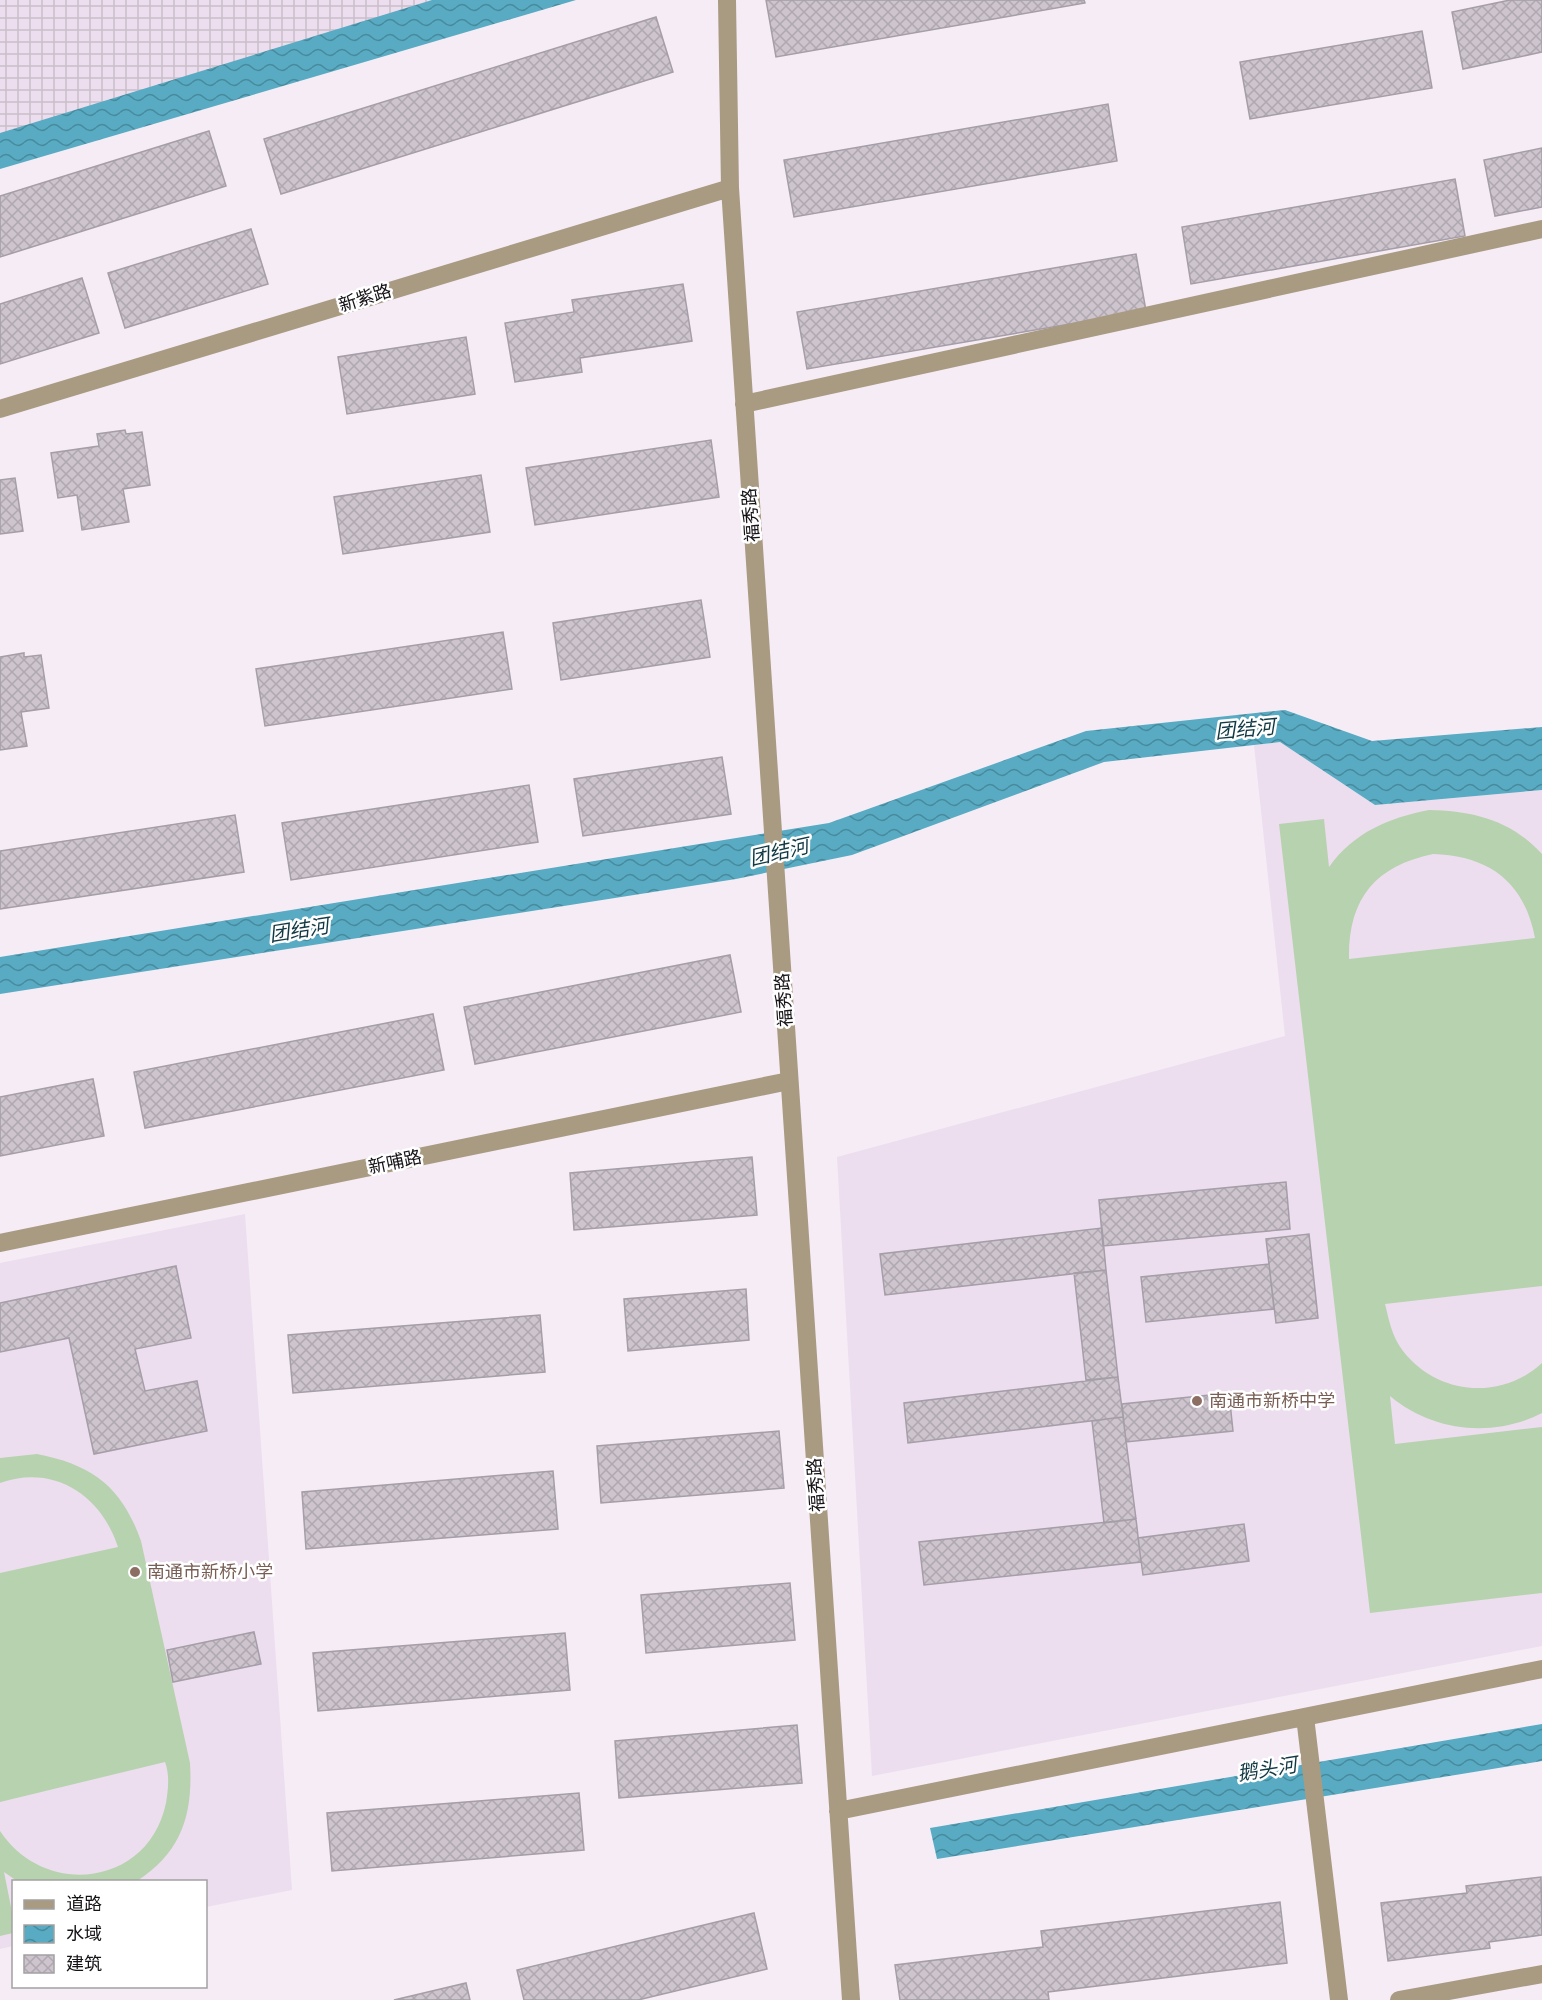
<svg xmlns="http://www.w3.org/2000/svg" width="1542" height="2000" font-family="Raleway,'Noto Sans SC',sans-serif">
<defs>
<pattern id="industrial-grid" width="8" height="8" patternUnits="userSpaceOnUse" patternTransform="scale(1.5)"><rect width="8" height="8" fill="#ecdeee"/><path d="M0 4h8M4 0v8" fill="none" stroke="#cabecb"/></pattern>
<pattern id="water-waves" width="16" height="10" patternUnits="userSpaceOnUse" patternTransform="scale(1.5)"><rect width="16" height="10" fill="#58abc2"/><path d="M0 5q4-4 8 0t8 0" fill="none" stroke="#488a9d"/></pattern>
<pattern id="building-cross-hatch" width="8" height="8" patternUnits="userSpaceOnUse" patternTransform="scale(1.5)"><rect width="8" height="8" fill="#cdc4ce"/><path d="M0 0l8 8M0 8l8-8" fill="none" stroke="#afa8b0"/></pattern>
</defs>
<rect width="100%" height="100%" fill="#f5ecf6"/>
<path fill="#ecdeee" d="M1280 742 1375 805 1542 790V1646L872 1776 837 1157 1285 1036 1254 745Z
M245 1214 292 1890 206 1907V1882H14L13 1946 0 1949V1263Z"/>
<path fill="url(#industrial-grid)" d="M0 0H521L0 157Z"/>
<path fill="#b7d2ae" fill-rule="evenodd" d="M1429 810C1473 811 1511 820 1542 854V1286L1385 1304C1389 1320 1392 1337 1403 1351 1437 1395 1501 1401 1542 1363V1413C1493 1438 1433 1432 1390 1396L1395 1444 1542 1427V1593L1370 1613 1279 824 1324 819 1329 867C1354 832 1389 818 1429 810ZM1433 854C1489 856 1524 881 1535 938L1349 959C1348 899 1375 866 1433 854Z
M37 1454C93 1465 122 1487 141 1541L190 1763C193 1814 182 1852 137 1881H17L4 1872 13 1917V1933L0 1936V1831C45 1899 149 1886 166 1803 168 1791 170 1775 165 1762L0 1802V1573L118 1547C101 1495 54 1464 0 1483V1458Z"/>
<path fill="url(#water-waves)" d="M432 0H576L0 169V133Z
M1285 710 1372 741 1542 727V790L1375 805 1280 742 1254 745 1104 762 852 855 736 879 0 994V957L829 823 1086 731Z
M1542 1724V1761L937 1859 930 1828Z"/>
<path fill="url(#building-cross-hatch)" stroke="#a59da7" stroke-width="1.5" d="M766 0H1084L1085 3 776 57Z
M1510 0H1542V52L1463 69 1452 12Z
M656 17 673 72 281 194 264 139Z
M1422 31 1432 88 1250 119 1240 62Z
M1108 104 1117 161 794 217 784 160Z
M209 131 226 186 0 257V196Z
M1542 148V207L1495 216 1484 160Z
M1455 179 1465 236 1191 284 1182 227Z
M251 229 268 284 125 328 108 273Z
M1136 254 1146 311 807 369 797 312Z
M82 278 99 333 0 364V304Z
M683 284 692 341 580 358 582 372 515 382 505 323 574 312 572 300Z
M466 337 475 394 347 414 338 357Z
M125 430 126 434 142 432 150 485 123 489 129 522 82 530 77 495 58 498 51 453 99 446 97 434Z
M711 440 719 497 535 525 526 468Z
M481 475 490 532 343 554 334 497Z
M15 478 23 531 0 534V480Z
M701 600 710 657 561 680 553 623Z
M503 632 512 689 265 726 256 669Z
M24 653V657L41 655 49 708 21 712 27 746 0 750V657Z
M722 757 731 814 583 836 574 779Z
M529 785 538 842 291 880 282 823Z
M235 815 244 872 0 909V851Z
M730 955 741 1012 475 1064 464 1007Z
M433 1014 444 1070 145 1128 134 1072Z
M93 1079 104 1136 0 1156V1097Z
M752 1157 757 1215 574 1230 570 1173Z
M1286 1182 1290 1229 1103 1246 1099 1200Z
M1102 1228 1106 1270 885 1295 880 1254Z
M1309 1234 1318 1318 1276 1323 1266 1239Z
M1269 1264 1274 1309 1146 1322 1141 1277Z
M176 1266 191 1338 135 1349 145 1391 197 1381 207 1431 94 1454 69 1338 0 1352V1303Z
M1106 1270 1118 1377 1086 1380 1074 1273Z
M746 1289 749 1340 628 1351 624 1299Z
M540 1315 545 1372 293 1393 288 1335Z
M1118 1377 1123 1417 908 1443 904 1403Z
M1229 1393 1233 1431 1126 1442 1122 1404Z
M1123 1417 1136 1519 1104 1523 1092 1421Z
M779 1431 784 1488 601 1503 597 1446Z
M553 1471 558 1529 306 1549 302 1492Z
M1136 1519 1141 1562 924 1585 919 1542Z
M1244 1524 1249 1561 1143 1575 1138 1538Z
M790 1583 795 1640 646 1653 641 1595Z
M254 1632 261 1664 173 1682 167 1650Z
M565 1633 570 1690 318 1711 313 1653Z
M797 1725 802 1783 619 1798 615 1741Z
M579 1793 584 1850 332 1871 327 1813Z
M1541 1877 1542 1935 1489 1942 1490 1948 1388 1961 1381 1903 1467 1893 1466 1886Z
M1280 1902 1287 1963 1048 1992 1049 2000H900L895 1965 1043 1947 1041 1931Z
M754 1913 767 1969 638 2000H524L517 1970Z
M466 1983 470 2000H394Z"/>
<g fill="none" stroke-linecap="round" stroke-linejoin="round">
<path stroke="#a99b81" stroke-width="18" d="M727 0 730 188 851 2000
M744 404 1542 229
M0 409 730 188
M0 1243 789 1081
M1305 1717 1339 2000
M838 1811 1542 1669
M1399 2000 1542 1974"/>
</g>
<g fill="#8d6e63" stroke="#fff" stroke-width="2">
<circle cx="1197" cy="1401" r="6"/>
<circle cx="135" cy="1572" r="6"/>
</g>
<g text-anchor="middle" stroke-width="5" stroke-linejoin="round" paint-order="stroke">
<g font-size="18" fill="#161317" stroke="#fff">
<text transform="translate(365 298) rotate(-17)" y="6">新紫路</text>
<text transform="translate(751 515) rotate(-94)" y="6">福秀路</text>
<text transform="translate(784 1000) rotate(-94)" y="6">福秀路</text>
<text transform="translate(395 1162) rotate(-12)" y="6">新哺路</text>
<text transform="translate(816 1485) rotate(-94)" y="6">福秀路</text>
</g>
<g font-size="18" fill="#785e54" stroke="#fff" text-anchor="start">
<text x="1209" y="1407">南通市新桥中学</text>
<text x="147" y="1578">南通市新桥小学</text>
</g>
<g font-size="20" font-style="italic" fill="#113943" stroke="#fff">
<text transform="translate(1245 729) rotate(-5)" y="7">团结河</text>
<text transform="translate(779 852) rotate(-13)" y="7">团结河</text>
<text transform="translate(299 930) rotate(-9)" y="7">团结河</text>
<text transform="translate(1267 1769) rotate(-9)" y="7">鹅头河</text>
</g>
</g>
<rect x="12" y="1880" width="195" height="108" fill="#ffffff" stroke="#a2a1a2" stroke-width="1.5"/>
<rect x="24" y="1900" width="30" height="9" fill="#a99b81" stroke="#a2a1a2" stroke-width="1.5"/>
<text x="66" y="1910" font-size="18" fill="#161317">道路</text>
<rect x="24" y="1925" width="30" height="18" fill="url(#water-waves)" stroke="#a2a1a2" stroke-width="1.5"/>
<text x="66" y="1940" font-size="18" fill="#161317">水域</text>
<rect x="24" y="1955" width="30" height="18" fill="url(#building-cross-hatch)" stroke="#a2a1a2" stroke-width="1.5"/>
<text x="66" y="1970" font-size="18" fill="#161317">建筑</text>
</svg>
